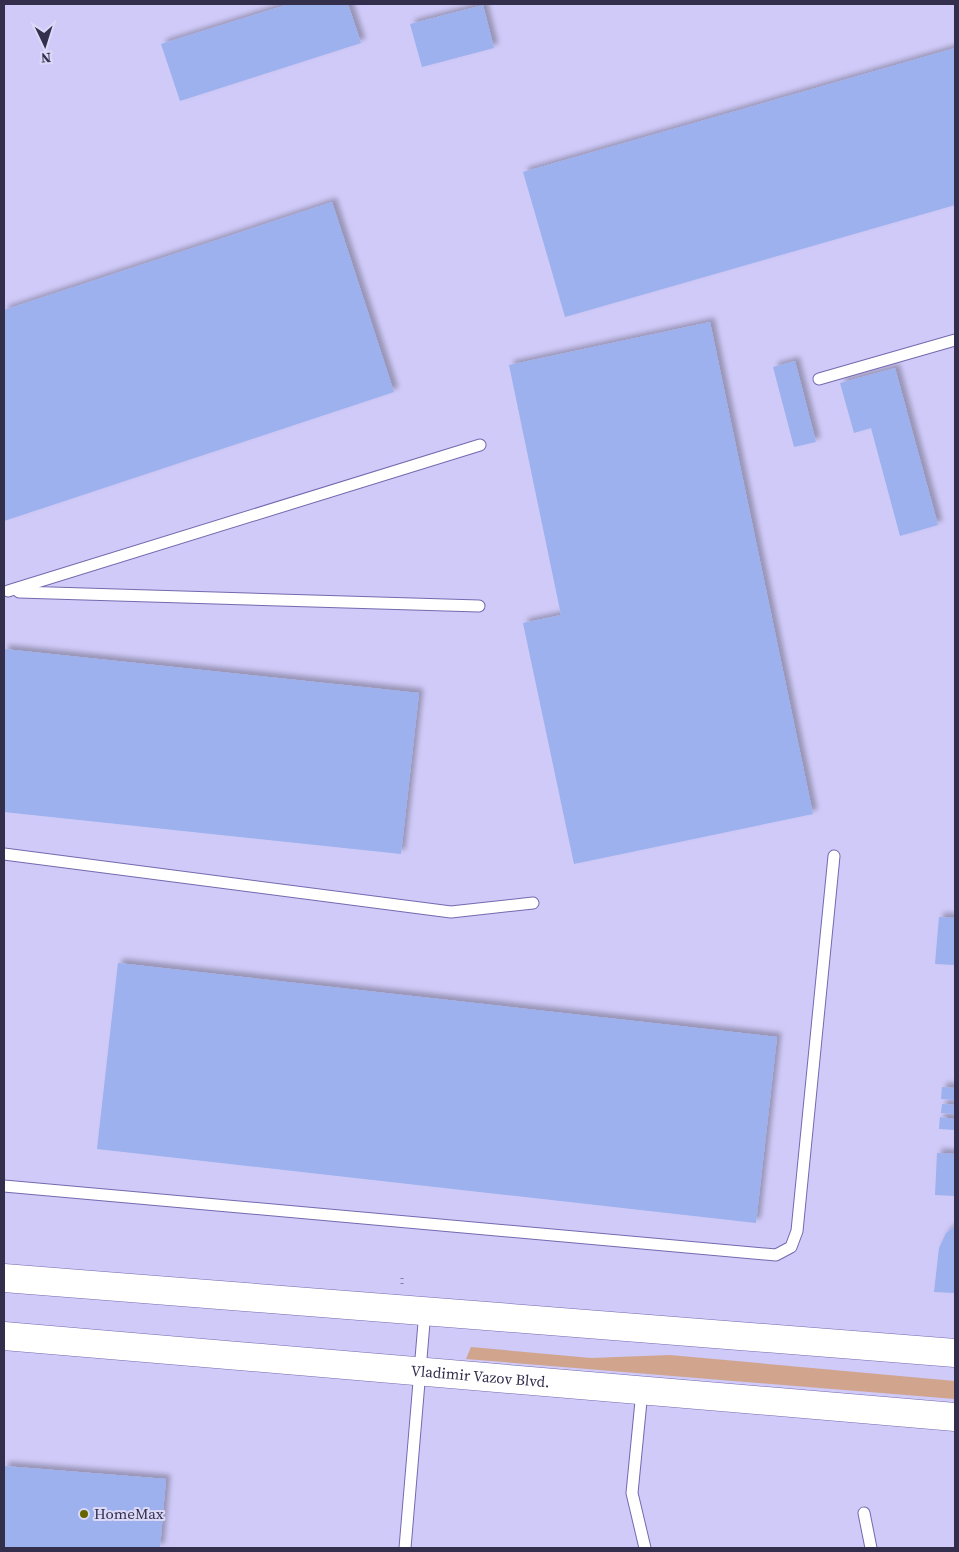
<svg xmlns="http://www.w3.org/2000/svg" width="959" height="1552" font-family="'Source Serif 4',serif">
<defs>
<filter id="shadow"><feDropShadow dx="4.5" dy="-4.5" stdDeviation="2.5" flood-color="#0004"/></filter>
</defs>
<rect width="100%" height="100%" fill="#cfcaf8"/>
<path fill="#d0a48d" d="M471 1347 591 1358 670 1355 955 1381V1399L466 1359Z"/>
<path fill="#9cb1ed" filter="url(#shadow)" d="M289 4H348L361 43 180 101 161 44Z
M483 5 494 48 422 67 410 24Z
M955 48V205L565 317 523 172Z
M332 202 394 392 4 521V310Z
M710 322 813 814 574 864 523 623 561 615 509 365Z
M795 361 816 442 794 447 773 367Z
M895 368 938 525 900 536 871 428 854 433 840 383Z
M4 649 419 693 401 854 4 812Z
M939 917 955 918V965L935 964Z
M118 963 777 1037 756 1223 97 1149Z
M942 1087 955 1088V1100L941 1099Z
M942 1104 955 1105V1114L941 1113Z
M940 1117 955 1119V1130L939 1129Z
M937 1153 955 1154V1196L935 1195Z
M955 1226V1293L934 1292 939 1248 946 1233Z
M4 1466 166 1479 160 1548H4Z"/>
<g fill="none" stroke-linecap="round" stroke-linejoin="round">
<g stroke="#7469af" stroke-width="13">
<path id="lane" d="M819 379 955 340
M8 591 480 445
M19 592 479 606
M4 854 451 912 533 903
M4 1186 776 1255 791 1247 797 1231 834 856
M642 1391 632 1493 645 1548
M864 1513 871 1548
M405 1548 425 1311"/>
</g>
<g stroke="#7469af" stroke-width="29">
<g id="primary">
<path d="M4 1278 955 1353"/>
<path id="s1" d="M4 1336 955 1417"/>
</g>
</g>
<path stroke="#827da3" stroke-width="3" stroke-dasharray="1 4" stroke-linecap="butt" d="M402 1284V1276"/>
<use href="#lane" stroke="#fff" stroke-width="11"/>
<use href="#primary" stroke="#fff" stroke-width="28"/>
</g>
<circle fill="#660" stroke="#dcd9f8" stroke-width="2" cx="84" cy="1514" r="5"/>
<g text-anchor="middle" stroke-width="4" stroke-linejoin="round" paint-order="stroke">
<g font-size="15" fill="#332e4c" stroke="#dcd9f8">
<text dy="5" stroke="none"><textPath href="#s1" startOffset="478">Vladimir Vazov Blvd.</textPath></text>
</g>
<g font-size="15" fill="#332e4c" stroke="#dcd9f8" text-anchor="start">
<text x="94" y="1519">HomeMax</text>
</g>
</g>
<rect width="959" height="1552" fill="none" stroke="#332e4c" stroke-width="10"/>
<g transform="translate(45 45) rotate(176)" stroke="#dcd9f8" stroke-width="4" paint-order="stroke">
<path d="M0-4L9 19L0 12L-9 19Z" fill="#332e4c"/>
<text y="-8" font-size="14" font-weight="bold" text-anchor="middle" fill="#332e4c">N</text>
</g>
</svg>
